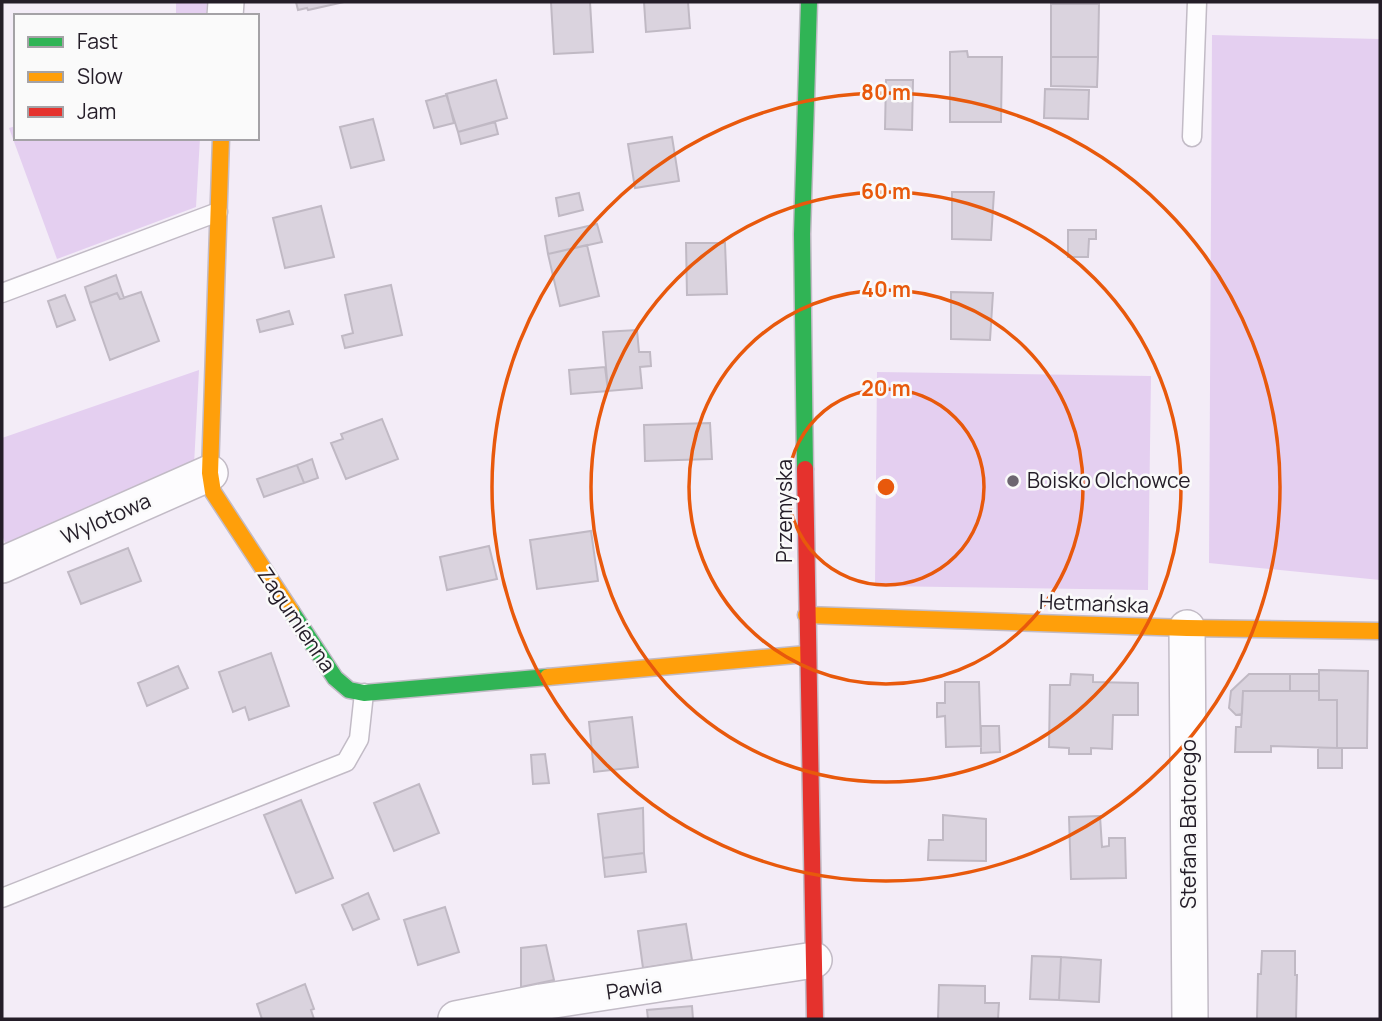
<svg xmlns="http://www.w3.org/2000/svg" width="1382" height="1021" font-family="Manrope,sans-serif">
<rect width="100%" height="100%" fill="#f3ecf7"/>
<path fill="#e4cff0" d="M176 2H207L206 16H176Z
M1212 35 1380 39V580L1209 563Z
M16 126V138H200L196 207 57 259 9 128Z
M199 370 194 465 6 546 2 535V438Z
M877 372 1151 376 1148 590 875 586Z"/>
<path fill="#dad3de" stroke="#c0b9c4" stroke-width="2" d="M296 2H344L308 10 307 8 298 10Z
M551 2H590L593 52 554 54Z
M644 2H688L690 28 646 32Z
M1051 4H1099L1098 57H1051Z
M967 51 968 57H1002L1001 122H950V52Z
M1051 57H1098L1097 87 1051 86Z
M496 80 507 118 458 132 446 94Z
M886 80H913L912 130 885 129Z
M1045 89 1089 90 1088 119 1044 118Z
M447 95 454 123 434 128 426 101Z
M373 119 384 160 351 168 340 127Z
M495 122 498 134 461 144 458 132Z
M672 137 679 181 635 188 628 144Z
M952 192H994L991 240 952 239Z
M579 193 583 210 559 216 556 198Z
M321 206 334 257 285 268 273 218Z
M597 224 602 242 548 254 545 236Z
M1068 230H1096V239H1089L1088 257H1068Z
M686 243H725L727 294 687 295Z
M587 245 599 296 560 306 548 254Z
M116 275 124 298 120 299 117 293 90 303 85 287Z
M391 285 402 335 345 348 342 336 353 333 345 295Z
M141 292 159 341 110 360 90 303 117 293 120 299Z
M951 292 993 293 990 340 951 339Z
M65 295 75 320 57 327 48 301Z
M289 311 293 324 260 332 257 320Z
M637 330 639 352H650L651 366 640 367 642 388 608 391 603 332Z
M605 367 608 391 571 394 569 370Z
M382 419 398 459 346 479 331 443 343 439 341 434Z
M710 423 712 459 645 461 644 425Z
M312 459 318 478 304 483 297 465Z
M297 465 304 483 264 497 257 479Z
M591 531 598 581 537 589 530 540Z
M489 546 497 579 447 590 440 557Z
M128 548 141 581 81 604 68 572Z
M271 653 289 706 249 720 245 707 233 712 219 672Z
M178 666 188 688 147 706 138 683Z
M1319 670 1368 671 1367 748H1337V700H1319Z
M1071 674 1093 675V682L1138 683V715H1113L1112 749 1091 748V754H1069V748L1049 747 1050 685H1070Z
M1249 674H1290V691H1243L1242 714 1236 715 1229 708 1231 691Z
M1290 674H1319V691H1290Z
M945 682H979L981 746 946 747 945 716 937 717V703H945Z
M1243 691H1319V700H1337V748L1271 746V752H1235L1236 727H1241Z
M632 717 638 767 594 772 589 722Z
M981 726H999L1000 752 981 753Z
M1318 748H1342V768H1318Z
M545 754 549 783 533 784 531 755Z
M419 784 439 833 394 851 374 803Z
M301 800 333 878 296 893 264 815Z
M643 808 644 853 603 858 598 814Z
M943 815 986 819V861L928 860 929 840H943Z
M1100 816 1102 847 1109 846V838H1125L1126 878 1071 879 1069 817Z
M644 853 646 872 605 877 603 858Z
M368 893 379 919 353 930 342 905Z
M445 907 459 952 418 965 404 920Z
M686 924 692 960 643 968 638 931Z
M546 945 554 980 521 987V948Z
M1262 951H1295V975H1297L1296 1019H1257L1258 974H1261Z
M1032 956 1061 957 1059 1000 1030 999Z
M1061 957 1101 960 1099 1002 1059 1000Z
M305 984 314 1009 311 1010 314 1019H262L257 1004Z
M939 985 985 986V1003H999L998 1019H938Z
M692 1006 693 1019H648L647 1010Z"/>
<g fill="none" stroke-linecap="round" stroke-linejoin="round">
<g stroke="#c2bbc6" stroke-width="21">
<path id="lane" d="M1192 137 1197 2
M2 293 218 212
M2 898 346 762 359 739 364 693"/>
</g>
<g stroke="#c2bbc6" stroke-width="38">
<path id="street" d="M225 16 226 2
M2 565 210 473
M1187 628 1190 1019
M456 1019 541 1002 814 960"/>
</g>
<g stroke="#c2bbc6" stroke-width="19">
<path id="fast" d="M805 469 802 234 809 2
M291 611 335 678 349 690 364 693 548 677"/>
</g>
<g stroke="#c2bbc6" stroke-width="19">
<path id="slow" d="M221 138 210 473 213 492 291 611
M806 615 1187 628 1380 631
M548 677 807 654"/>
</g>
<g stroke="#c2bbc6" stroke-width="19">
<path id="jam" d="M805 469 815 1019"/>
</g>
<use href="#lane" stroke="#fdfcfe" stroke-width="18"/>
<use href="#street" stroke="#fdfcfe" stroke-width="35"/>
<use href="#fast" stroke="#30b455" stroke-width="16"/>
<use href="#slow" stroke="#ff9f0a" stroke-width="16"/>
<use href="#jam" stroke="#e5322d" stroke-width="16"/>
</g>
<g fill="none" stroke="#e8590c" stroke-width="3.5">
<circle cx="886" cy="487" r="98"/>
<circle cx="886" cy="487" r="197"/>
<circle cx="886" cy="487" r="295"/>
<circle cx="886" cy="487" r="394"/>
</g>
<circle fill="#6c6570" stroke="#fafafa" stroke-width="2.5" cx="1013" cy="481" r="7"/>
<g text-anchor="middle" stroke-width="5" stroke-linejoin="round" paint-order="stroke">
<g font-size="21" fill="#241d28" stroke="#fafafa" text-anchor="start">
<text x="1027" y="488">Boisko Olchowce</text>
</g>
<g font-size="21" fill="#241d28" stroke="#fafafa">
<text transform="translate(785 511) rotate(-90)" y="7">Przemyska</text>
<text transform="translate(106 519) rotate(-24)" y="7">Wylotowa</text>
<text transform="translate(1094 604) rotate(2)" y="7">Hetmańska</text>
<text transform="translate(296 620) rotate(56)" y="7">Zagumienna</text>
<text transform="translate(1189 824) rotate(-90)" y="7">Stefana Batorego</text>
<text transform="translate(634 989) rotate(-8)" y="7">Pawia</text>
</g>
</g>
<circle cx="886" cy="487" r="10" fill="#e8590c" stroke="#fafafa" stroke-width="3.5"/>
<g font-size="21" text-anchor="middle" font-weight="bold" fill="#e8590c" stroke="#fafafa" stroke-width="5" stroke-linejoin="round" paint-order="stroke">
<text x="886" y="100">80 m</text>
<text x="886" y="199">60 m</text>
<text x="886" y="297">40 m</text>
<text x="886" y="396">20 m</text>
</g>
<rect width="1382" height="1021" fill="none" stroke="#241d28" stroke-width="7"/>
<rect x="14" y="14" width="245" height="126" fill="#fafafa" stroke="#a4a2a6" stroke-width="2"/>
<rect x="28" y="37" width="35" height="10" fill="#30b455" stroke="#a4a2a6" stroke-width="2"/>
<text x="77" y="49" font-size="21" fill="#241d28">Fast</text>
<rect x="28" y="72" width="35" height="10" fill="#ff9f0a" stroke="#a4a2a6" stroke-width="2"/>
<text x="77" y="84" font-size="21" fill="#241d28">Slow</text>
<rect x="28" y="107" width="35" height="10" fill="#e5322d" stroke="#a4a2a6" stroke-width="2"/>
<text x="77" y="119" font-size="21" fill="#241d28">Jam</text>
</svg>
